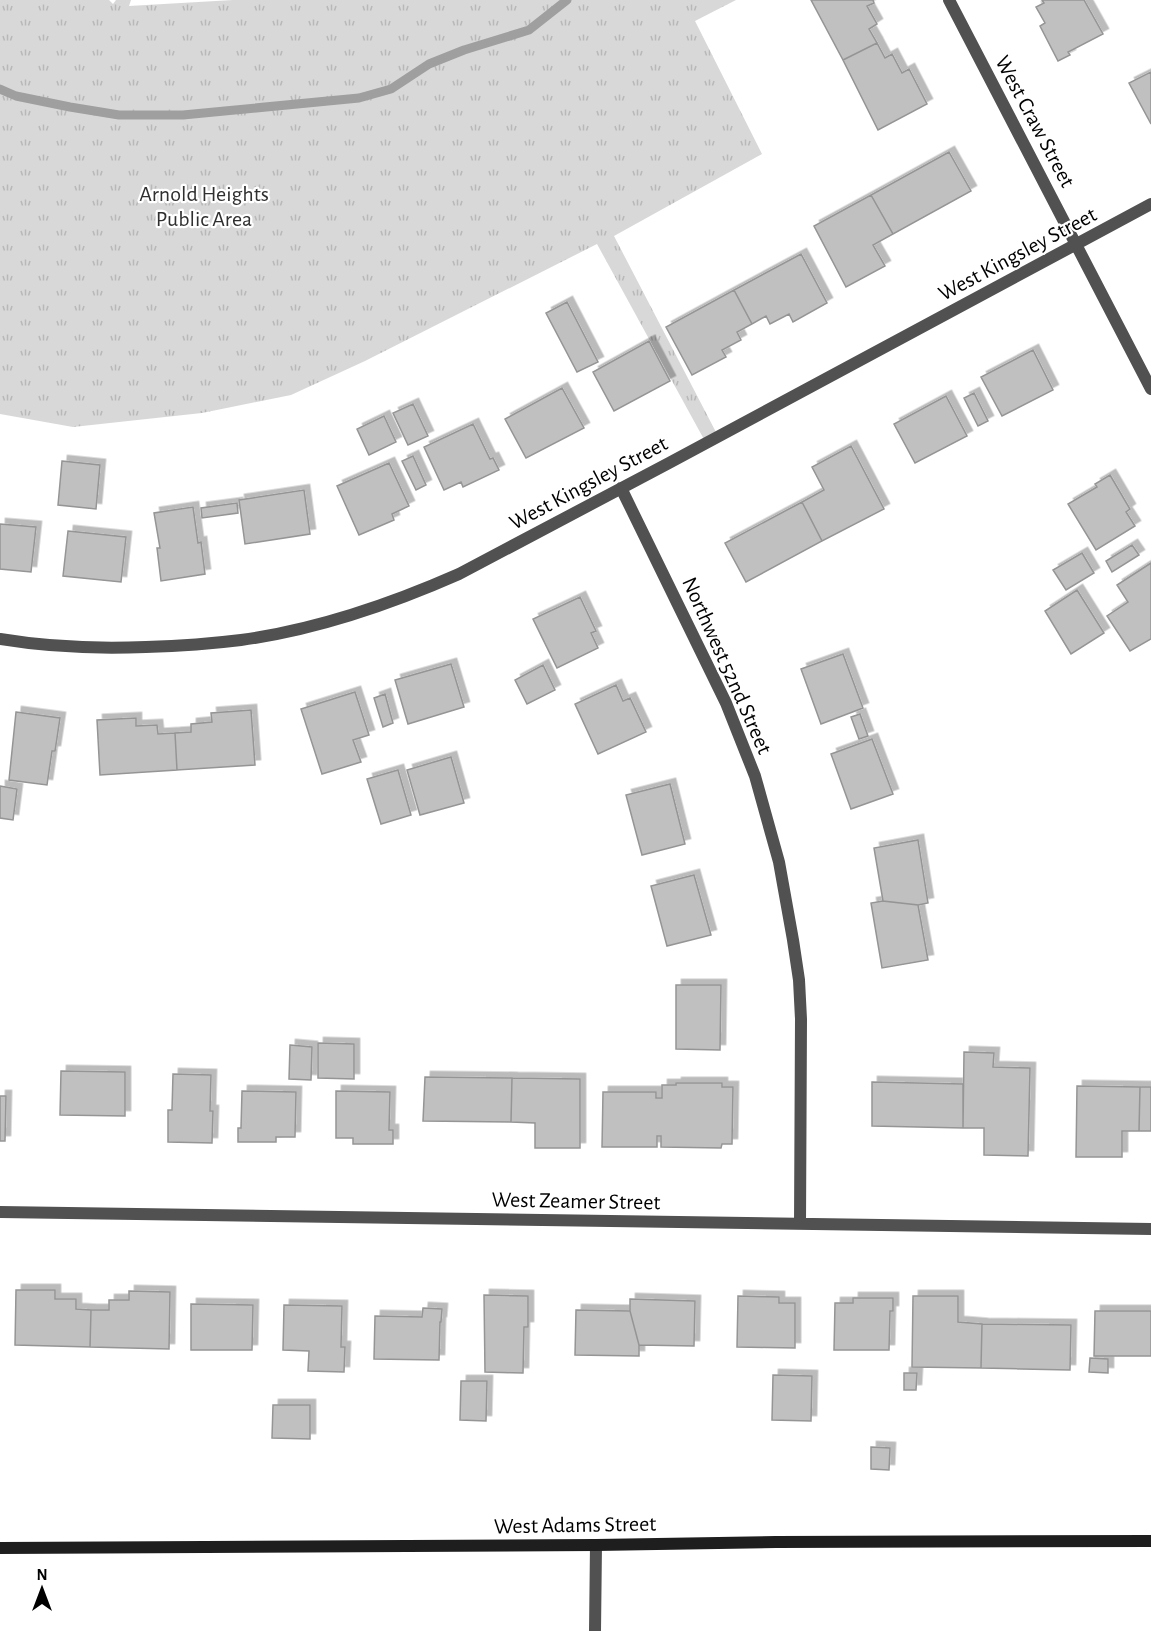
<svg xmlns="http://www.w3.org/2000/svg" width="1151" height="1631" font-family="'Alegreya Sans',sans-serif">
<defs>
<pattern id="park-tufts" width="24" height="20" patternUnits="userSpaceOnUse" patternTransform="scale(1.5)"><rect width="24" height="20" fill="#d8d8d8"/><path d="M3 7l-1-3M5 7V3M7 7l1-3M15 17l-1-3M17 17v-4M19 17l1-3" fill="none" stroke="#b8b8b8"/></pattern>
<filter id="shadow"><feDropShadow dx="5.5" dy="-5.5" stdDeviation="0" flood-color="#0004"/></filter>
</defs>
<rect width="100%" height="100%" fill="#fff"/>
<path fill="url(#park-tufts)" d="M0 0H109L113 4 116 0H131L129 6 233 0H736L695 21 762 154 614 236 718 436 706 443 597 244 365 361 291 395 202 413 73 427 0 414Z"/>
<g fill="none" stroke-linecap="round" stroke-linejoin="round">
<path stroke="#9f9f9f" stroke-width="9" d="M0 89 16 96 70 107 119 115H183L359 98 391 89 429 64 464 50 529 30 567 0"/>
</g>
<path fill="#c0c0c0" stroke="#959595" stroke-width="1.5" filter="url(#shadow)" d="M811 0H873L874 3 867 6 877 24 869 29 877 43 843 60Z
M1042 0H1084L1103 34 1068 52 1070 55 1058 61 1040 26 1045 23 1036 7 1044 3Z
M877 43 885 58 892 54 902 73 909 69 927 104 878 130 843 60Z
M1151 72V124L1129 83Z
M949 152 971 191 893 234 871 195Z
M871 195 893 234 873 245 885 266 846 287 814 226Z
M801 254 827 303 793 322 789 314 770 324 766 316 752 324 734 290Z
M734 290 752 324 737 332 741 340 722 350 726 357 692 375 666 327Z
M567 302 598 362 577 372 546 313Z
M649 341 670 381 614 411 593 372Z
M1033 350 1053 390 1002 416 981 377Z
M562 388 584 428 526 458 505 419Z
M974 393 988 421 978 426 964 398Z
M946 396 967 436 915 463 894 424Z
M413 404 428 436 408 445 393 413Z
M384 416 396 442 369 455 357 429Z
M473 424 490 459 493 458 499 470 463 487 461 482 444 490 424 447Z
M851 446 884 509 822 541 802 502 824 490 812 467Z
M413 456 426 485 416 490 402 461Z
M62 461 100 465 96 509 58 505Z
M389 463 409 506 392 514 394 520 359 535 337 486Z
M1110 475 1130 509 1126 512 1135 526 1096 550 1068 504 1097 487 1095 484Z
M304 490 310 534 245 544 239 500Z
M802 502 822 541 746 582 725 543Z
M237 503 238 513 202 518 201 508Z
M193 507 198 543 201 542 205 574 161 581 157 548H160L154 513Z
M0 524 36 527 31 572 0 569Z
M68 531 126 537 121 582 63 576Z
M1132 545 1139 555 1112 572 1106 561Z
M1082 553 1094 573 1066 590 1053 570Z
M1151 563V639L1130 651 1107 616 1128 602 1117 585Z
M1077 590 1104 633 1071 654 1045 611Z
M580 597 596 631 591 633 598 648 557 668 533 619Z
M843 654 863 708 821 724 801 669Z
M451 664 464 707 408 724 395 680Z
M543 665 555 690 527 704 515 680Z
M616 685 623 701 630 698 646 732 598 754 575 704Z
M355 692 369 735 353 740 361 762 322 774 301 709Z
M385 694 393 723 383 727 374 698Z
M251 710 255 765 177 770 175 733 191 732V724L212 722 211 713Z
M16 712 60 718 55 751H52L47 785 9 780Z
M860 714 868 736 859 739 851 717Z
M136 718V726L157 725 158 734 175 733 177 770 100 775 97 720Z
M872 739 893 794 851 809 831 754Z
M451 757 464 803 420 815 407 770Z
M398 770 411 815 381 824 367 779Z
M670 784 685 844 642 855 626 795Z
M0 786 17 789 13 820 0 818Z
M918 840 928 903 918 905 883 901 874 848Z
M694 875 711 935 667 946 651 886Z
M883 901 918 905 928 960 882 968 871 903Z
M676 985H721L720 1050 676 1049Z
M318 1043 354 1044V1079L318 1078Z
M290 1045 312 1047 311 1080 289 1079Z
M964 1052 994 1053 993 1067 1030 1068 1028 1156 984 1155V1128H963Z
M61 1071 125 1072V1116L60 1115Z
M173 1074 211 1075 210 1111H213L212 1143 168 1142V1110H172Z
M425 1077 512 1078 511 1122 423 1121Z
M512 1078 580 1079V1148H535V1123L511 1122Z
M872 1082 963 1084V1128L872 1126Z
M676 1083H722V1087H733L732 1144H722L721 1148 661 1147V1136H657V1147H602L603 1092H656V1098H662V1085H676Z
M1077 1086 1140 1087 1139 1131H1122V1157H1076Z
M1140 1087H1151V1131H1139Z
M242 1091 296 1092 295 1137H276V1142H238V1128H241Z
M336 1091 390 1092 389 1130H393V1144H353V1138H336Z
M0 1096H6L5 1141H0Z
M16 1290H55V1299H76V1309L91 1310 90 1347 15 1345Z
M129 1291 170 1292 169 1349 90 1347 91 1310H109V1300H129Z
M484 1295 528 1296V1327H524L523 1373 485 1372Z
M738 1296 779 1297V1303H795V1348L737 1347Z
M913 1296H958V1322L982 1324 981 1368 912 1367Z
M853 1298H893V1311H890L889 1350H834L835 1303H853Z
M630 1299 695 1301 694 1346 639 1345 630 1311Z
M191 1304 253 1305 252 1350H191Z
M284 1305 342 1306 341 1347H345L344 1372 308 1371 309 1351 283 1350Z
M423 1308 442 1309 441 1322H440L439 1360 374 1359 375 1316 422 1317Z
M576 1310 630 1311 639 1345V1356L575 1355Z
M1095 1311H1151V1356H1094Z
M982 1324 1071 1325 1070 1370 981 1368Z
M1090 1358 1108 1359V1373L1089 1372Z
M904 1373H917L916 1390H904Z
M773 1375 812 1376 811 1421 772 1420Z
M461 1381H487L486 1421 460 1420Z
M273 1405H310V1439L272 1438Z
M871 1447 890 1448 889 1470 871 1469Z"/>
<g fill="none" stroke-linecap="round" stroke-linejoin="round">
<path stroke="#515151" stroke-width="12" d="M949 0 1151 389
M621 488 726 703 755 776 779 862 793 940 799 980 801 1019 800 1224
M0 639C48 647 97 649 146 647 177 646 209 644 241 640 315 630 391 604 459 574L669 463 1151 204
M0 1212 1151 1229
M595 1631 596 1545"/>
<path stroke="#1e1e1e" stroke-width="12" d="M0 1548 596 1545 776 1542 1151 1541"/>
</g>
<g text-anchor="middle" stroke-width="4.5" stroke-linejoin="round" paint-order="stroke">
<g font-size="22" fill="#000" stroke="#fff">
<text transform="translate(1036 121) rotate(62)" y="8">West Craw Street</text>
<text transform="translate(1017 253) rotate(-28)" y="8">West Kingsley Street</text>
<text transform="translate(588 482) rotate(-28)" y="8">West Kingsley Street</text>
<text transform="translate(728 665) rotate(66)" y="8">Northwest 52nd Street</text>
<text transform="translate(576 1200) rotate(1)" y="8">West Zeamer Street</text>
<text transform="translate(575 1524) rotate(-1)" y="8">West Adams Street</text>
</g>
<g font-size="22" fill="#2f2f2f" stroke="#fff">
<text x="204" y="201">Arnold Heights<tspan x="204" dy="25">Public Area</tspan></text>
</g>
</g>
<g transform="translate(42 1589)" stroke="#ffffff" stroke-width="4.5" paint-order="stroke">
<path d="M0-4.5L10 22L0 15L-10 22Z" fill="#000000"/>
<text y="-9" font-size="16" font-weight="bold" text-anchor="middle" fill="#000000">N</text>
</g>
</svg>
